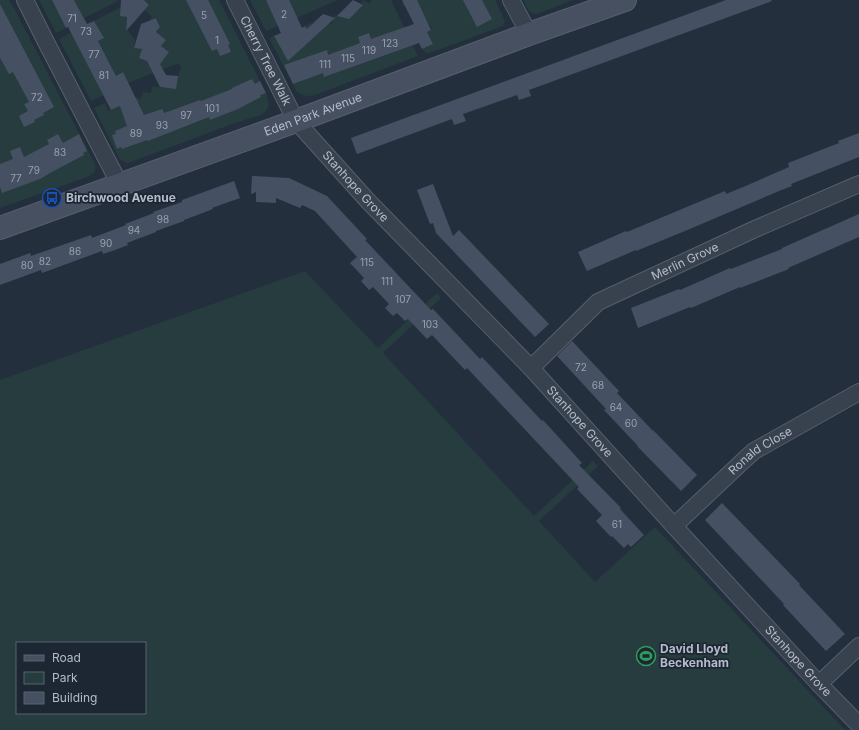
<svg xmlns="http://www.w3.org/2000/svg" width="859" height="730" font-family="Inter,sans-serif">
<rect width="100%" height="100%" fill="#242f3e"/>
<path fill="#263c3f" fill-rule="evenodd" d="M0 0H9L15 10 95 164C97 171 94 174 87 177L0 208Z
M39 0H52L66 28 56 33Z
M74 0H117L118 1 84 18Z
M144 0H219L266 93 269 106 266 111 261 115 235 123 128 163C124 162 122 161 119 158L94 108 105 103 108 111 119 107 118 103 130 95 141 99 143 92 151 93 152 86 165 88 177 81 178 76 181 68 179 63 164 69 162 68 156 57H165L169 52 160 45H162L166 40 157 33H156L160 27 157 18 148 21 152 17 146 11H144L149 5Z
M250 0H338L266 31Z
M363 0 370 4 372 0H391L418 56 315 95C307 97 304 96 297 92L269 38 282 32 274 37 281 49 312 37 305 26 310 23 313 24 323 21 332 24 334 17V15L340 16 342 11 349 18 352 6 360 10 362 5 361 4Z
M406 0H495L505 21 503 26 427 54 422 49 433 44 429 37 421 35 432 29 429 24 418 29V7L408 13 406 7H404L402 2Z
M523 0H573L537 14C529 14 526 6 523 0Z
M121 7V16L127 17 126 28 135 40 134 47 141 49 142 46 143 47 139 58 147 61 153 73 128 83 123 72 116 76 98 41 103 37 94 21Z
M72 32 104 95 91 101 59 39Z
M305 271 378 348 437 293 441 298 383 353 534 516 593 461 598 466 539 521 595 582 655 527 845 730H0V380ZM17 643H145V713H17Z"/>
<path fill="#455162" d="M52 0H74L87 24 94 21 104 38 98 41 116 76 123 72 144 115 162 109 164 113 200 100 201 101 232 89V88L252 79 255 84 260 81 266 93 260 95 261 97 238 109 210 120 209 117 148 141 147 140 122 149 121 147 117 149 112 135 116 134 115 131 127 126 120 106 111 110 68 27 66 28Z
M121 0H144L149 5 126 31 127 17 120 16Z
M186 0H208L230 44 228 45 231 52 220 56 217 49 212 51Z
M266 0H289L302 28 305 26 307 29 323 14 335 18 288 61 274 36 281 33Z
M353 0 363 5 349 19 337 16Z
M402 0H417L431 30 427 32 433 44 422 49 419 43 324 77 323 73 293 84 284 65 327 50 328 55 360 43 358 37 369 33 371 39 414 24Z
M463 0H482L492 19 477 27Z
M726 0H771L772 1 529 90 531 96 519 100 517 95 463 114 466 121 454 125 452 119 357 154 351 138Z
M0 4 54 107 43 113 44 115 34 120 35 122 24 127 19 116 28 111 24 104 29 102 13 72 9 74 0 58Z
M156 18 160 27 156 32 166 40 161 46 169 52 160 64 166 75 178 76 176 89 160 87 147 61 139 58 142 49 134 48 141 24Z
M859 133V157L791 184 792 186 779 191 685 231 636 251V250L587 271 578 252 626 231 627 232 725 191 726 194 748 185 789 167 788 163 839 143 838 141Z
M58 134 63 143 79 134 87 151 83 153 84 155 50 173 40 179 2 193 0 187V164L13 159 10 151 20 147 24 157 49 144 47 140Z
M252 176 289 178 327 196 367 239 365 240 431 310 433 309 480 359 482 357 542 421 543 420 582 463 579 465 621 508 620 509 644 535 631 547 628 544 624 548 612 536 611 537 596 521 602 515 577 489 579 487 467 368 465 370 432 335 427 339 408 319 405 321 397 313 393 316 385 308 389 304 373 287 369 290 361 281 364 278 350 263 357 257 315 211 302 205 300 208 276 198V203L256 202V192L251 194Z
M234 181 240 198 212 208 213 209 184 220V221L156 231V232L127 243 128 245 115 250 103 254 102 251 42 273 41 270 0 285V264L30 253 31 256 91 235 92 238 126 225 125 224 154 213 153 212 182 202V200Z
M433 184 453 236 459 230 549 324 535 337 436 233 433 223 430 224 417 190Z
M859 214V237L788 268 789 269 740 288V287L691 308 690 307 638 328 631 308 679 289 680 290 730 268 731 269 782 249V248Z
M572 341 619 391 617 393 653 431V430L697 475 681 491 637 446H638L604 410 606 409 557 356Z
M722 503 800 584 799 585 845 634 826 651 783 605 784 604 705 520Z"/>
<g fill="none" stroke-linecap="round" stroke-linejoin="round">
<g stroke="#565f6c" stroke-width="18">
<g id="street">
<path d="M25 0 46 42 120 185"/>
<path id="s1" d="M235 0 296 121 368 201 531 368 674 526 819 684 859 725"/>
<path d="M511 0 529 34"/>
<path id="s2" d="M531 368 598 302 755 229 859 184"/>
<path id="s3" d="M674 526 744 460 754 451 859 392"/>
<path d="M819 684 859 646"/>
</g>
</g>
<g stroke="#565f6c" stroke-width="24">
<g id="secondary">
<path id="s4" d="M0 228 296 121 529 34 625 0"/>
</g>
</g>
<use href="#street" stroke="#38414e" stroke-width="16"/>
<use href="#secondary" stroke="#465061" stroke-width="22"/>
</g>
<defs>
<g id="bus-ring" transform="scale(1)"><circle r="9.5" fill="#1d2633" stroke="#1a4fb4" stroke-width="1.5"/><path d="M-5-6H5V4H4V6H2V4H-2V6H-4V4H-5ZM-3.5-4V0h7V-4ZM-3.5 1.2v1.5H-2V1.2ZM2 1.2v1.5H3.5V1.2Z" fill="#1a4fb4"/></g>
<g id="stadium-ring" transform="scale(1)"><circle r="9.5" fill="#1d2633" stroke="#2e9e5b" stroke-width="1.5"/><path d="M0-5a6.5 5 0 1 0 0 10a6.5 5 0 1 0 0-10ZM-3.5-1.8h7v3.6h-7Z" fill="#2e9e5b"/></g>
</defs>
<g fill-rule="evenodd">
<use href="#bus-ring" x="52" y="198"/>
<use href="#stadium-ring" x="646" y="656"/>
</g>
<g text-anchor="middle" stroke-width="3.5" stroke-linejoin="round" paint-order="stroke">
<g font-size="10" fill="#98a1af">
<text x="284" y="18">2</text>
<text x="204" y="19">5</text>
<text x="72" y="22">71</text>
<text x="86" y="35">73</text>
<text x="217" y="44">1</text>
<text x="390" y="47">123</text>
<text x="369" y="54">119</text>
<text x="94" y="58">77</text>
<text x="348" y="62">115</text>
<text x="325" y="68">111</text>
<text x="104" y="79">81</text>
<text x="37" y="101">72</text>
<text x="212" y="112">101</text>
<text x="186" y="119">97</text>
<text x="162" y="129">93</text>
<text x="136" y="137">89</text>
<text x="60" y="156">83</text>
<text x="34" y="174">79</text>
<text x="16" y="182">77</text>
<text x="163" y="223">98</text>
<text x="134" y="234">94</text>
<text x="106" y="247">90</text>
<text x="75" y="255">86</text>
<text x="45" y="265">82</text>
<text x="367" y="266">115</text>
<text x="27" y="269">80</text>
<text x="387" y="285">111</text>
<text x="403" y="303">107</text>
<text x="430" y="328">103</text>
<text x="581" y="371">72</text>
<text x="598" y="389">68</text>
<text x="616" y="411">64</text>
<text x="631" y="427">60</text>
<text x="617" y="528">61</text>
</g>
<g font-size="12" fill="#b4bcc9" stroke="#1d2633">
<text dy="4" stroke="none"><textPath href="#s1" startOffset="68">Cherry Tree Walk</textPath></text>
<text dy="4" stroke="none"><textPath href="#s4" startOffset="333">Eden Park Avenue</textPath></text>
<text dy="4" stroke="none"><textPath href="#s1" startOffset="224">Stanhope Grove</textPath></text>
<text dy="4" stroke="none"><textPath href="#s2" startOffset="190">Merlin Grove</textPath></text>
<text dy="4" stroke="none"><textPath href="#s1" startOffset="549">Stanhope Grove</textPath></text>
<text dy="4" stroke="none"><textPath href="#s3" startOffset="115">Ronald Close</textPath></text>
<text dy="4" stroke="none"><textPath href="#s1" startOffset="873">Stanhope Grove</textPath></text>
</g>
<g font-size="12" font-weight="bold" fill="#b4bcc9" stroke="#1d2633" text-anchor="start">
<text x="66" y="202">Birchwood Avenue</text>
<text x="660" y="653">David Lloyd<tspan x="660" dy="14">Beckenham</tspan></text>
</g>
</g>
<rect x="16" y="642" width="130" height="72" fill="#1d2633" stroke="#59626f"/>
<rect x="24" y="655" width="20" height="6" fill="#465061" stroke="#59626f"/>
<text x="52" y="662" font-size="12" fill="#b4bcc9">Road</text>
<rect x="24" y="672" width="20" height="12" fill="#263c3f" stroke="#59626f"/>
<text x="52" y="682" font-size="12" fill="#b4bcc9">Park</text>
<rect x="24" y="692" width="20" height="12" fill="#455162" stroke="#59626f"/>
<text x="52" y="702" font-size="12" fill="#b4bcc9">Building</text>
</svg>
